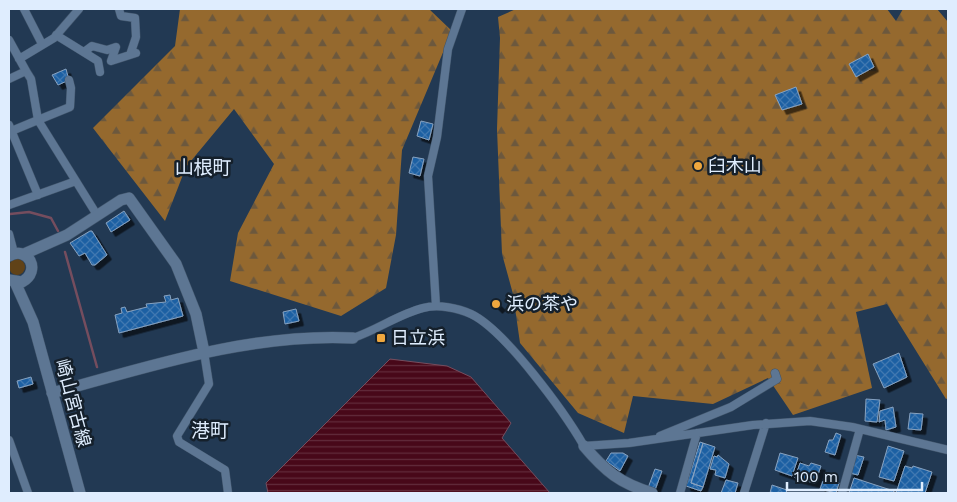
<svg xmlns="http://www.w3.org/2000/svg" width="957" height="502" font-family="'Work Sans','Noto Sans JP',sans-serif">
<defs>
<pattern id="forest-firs" width="22" height="20" patternUnits="userSpaceOnUse" patternTransform="scale(1.25)"><rect width="22" height="20" fill="#95692e"/><path d="M5 1l3.5 6h-7zM16 11l3.5 6h-7z" fill="#6c583d"/></pattern>
<pattern id="water-rules" width="6" height="5" patternUnits="userSpaceOnUse" patternTransform="scale(1.25)"><rect width="6" height="5" fill="#480819"/><path d="M0 2.5h6" fill="none" stroke="#622c3c"/></pattern>
<pattern id="building-cross-hatch" width="8" height="8" patternUnits="userSpaceOnUse" patternTransform="scale(1.25)"><rect width="8" height="8" fill="#1f61a3"/><path d="M0 0l8 8M0 8l8-8" fill="none" stroke="#3f78b1"/></pattern>
<filter id="shadow"><feDropShadow dx="4.5" dy="4.5" stdDeviation="0" flood-color="#0009"/></filter>
</defs>
<rect width="100%" height="100%" fill="#223953"/>
<path fill="#604218" d="M9 267a8 8 0 1 1 16 0a8 8 0 1 1-16 0Z"/>
<path fill="url(#forest-firs)" d="M180 9H429L452 31 402 150 396 235 386 288 341 316 230 281 238 233 274 164 234 109 186 167 165 221 93 128 175 46Z
M516 9H887L896 21 903 9H937L948 22V398L946 399 887 304 856 312 872 388 793 415 768 378 713 404 633 396 624 433 578 413 520 343 513 294 502 254 497 129 500 38 498 17Z"/>
<path fill="url(#water-rules)" stroke="#754d5e" d="M390 359 447 366 471 377 511 423 502 438 550 493H268L266 483Z"/>
<g fill="none" stroke-linecap="round" stroke-linejoin="round">
<path stroke="#754d5e" stroke-width="2.5" d="M10 214 29 212 51 218 58 231
M65 252 97 367"/>
</g>
<path fill="url(#building-cross-hatch)" stroke="#87a2c0" filter="url(#shadow)" d="M868 54 874 67 856 77 849 64Z
M66 69 69 80 58 85 52 75Z
M796 87 802 104 782 110 775 95Z
M421 121 433 124 429 140 417 136Z
M413 157 424 159 420 176 409 173Z
M124 211 130 220 111 232 106 223Z
M90 231H92L107 255 95 265H92L85 253 79 256 70 243Z
M170 295 171 300 178 298 183 316 119 333 115 315 122 313 121 308 125 307 127 312 147 307 146 304 166 302 164 296Z
M494 299 501 306 498 309 491 302Z
M296 309 299 321 285 324 283 312Z
M899 353 907 377 884 388 873 364Z
M31 377 33 384 19 388 17 381Z
M866 399 880 400 877 422 865 421Z
M893 407 896 427 886 430 885 420 879 422 880 411Z
M910 413 923 414 921 430 908 429Z
M836 433 841 435 835 455 825 452 829 440H833Z
M700 442 703 443 691 483 703 487 701 491 686 486Z
M703 443 715 447 703 487 691 483Z
M888 446 904 451 894 481 879 477Z
M611 453H623L628 456 620 471 606 461Z
M780 453 798 458 792 476 775 470Z
M718 455 729 464 725 478 715 475 716 470 710 469 714 456 717 457Z
M854 455 864 457 858 475 849 473Z
M800 463 809 466 811 463 821 466 815 483 795 478Z
M905 466 912 468 913 466 932 472 925 493H896Z
M655 469 662 471 655 490 648 488Z
M854 478 894 491 893 493H849Z
M829 479 839 483 836 493 820 489 823 481 827 483Z
M726 480 738 483 735 493H721Z
M772 485 787 490 786 493H770Z"/>
<g fill="none" stroke-linecap="round" stroke-linejoin="round">
<g stroke="#41556b" stroke-width="9">
<path id="street" d="M24 9 42 44
M119 9 121 16 135 18 136 37 130 55
M56 35 98 61 100 72
M9 40 26 71
M84 52 92 46 107 50 116 47 111 61 136 53
M19 59 54 38 79 9
M9 79 26 71 31 79 38 120 70 107 71 88 69 80
M9 125 38 195
M9 132 38 120 97 215
M9 205 76 181
M9 234 14 253
M436 306 428 176 437 137 448 49 462 9
M353 338C377 330 399 314 423 308 438 304 458 308 471 314 505 330 565 413 584 446L629 443 753 425 810 421 852 427 948 450
M204 352 209 384 177 436 179 442 225 470 228 493
M660 436 731 407 777 379 775 373
M9 440 28 493
M680 493 697 433
M744 493 766 423
M842 493 860 429"/>
</g>
<g stroke="#41556b" stroke-width="12">
<path id="secondary" d="M24 254 67 235 121 200 129 198 176 264 196 314 204 352
M9 256C28 245 42 271 22 282L9 280
M15 282 33 322 80 493
M52 393C151 366 250 333 353 338
M584 446C606 472 620 483 652 493"/>
</g>
<use href="#street" stroke="#5d7693" stroke-width="8"/>
<use href="#secondary" stroke="#5d7693" stroke-width="11"/>
</g>
<g fill="#efa73e" stroke="#15202b" stroke-width="2">
<circle cx="698" cy="166" r="5"/>
<circle cx="496" cy="304" r="5"/>
<rect x="376" y="333" width="10" height="10" rx="2.5"/>
</g>
<g text-anchor="middle" stroke-width="5" stroke-linejoin="round" paint-order="stroke">
<g font-size="18" fill="#dfedfe" stroke="#15202b" text-anchor="start">
<text x="708" y="172">臼木山</text>
<text x="506" y="310">浜の茶や</text>
<text x="391" y="344">日立浜</text>
</g>
<g font-size="18" fill="#dfedfe" stroke="#15202b">
<text transform="translate(73 403) rotate(75)" y="6">崎山宮古線</text>
</g>
<g font-size="19" fill="#dfedfe" stroke="#15202b">
<text x="203" y="174">山根町</text>
<text x="210" y="437">港町</text>
</g>
</g>
<rect width="957" height="502" fill="none" stroke="#dfedfe" stroke-width="20"/>
<path d="M787 482v8h135v-8" fill="none" stroke="#dfedfe" stroke-width="2.5"/>
<text x="794" y="482" font-size="15" fill="#dfedfe" stroke="#15202b" stroke-width="4" paint-order="stroke">100 m</text>
</svg>
